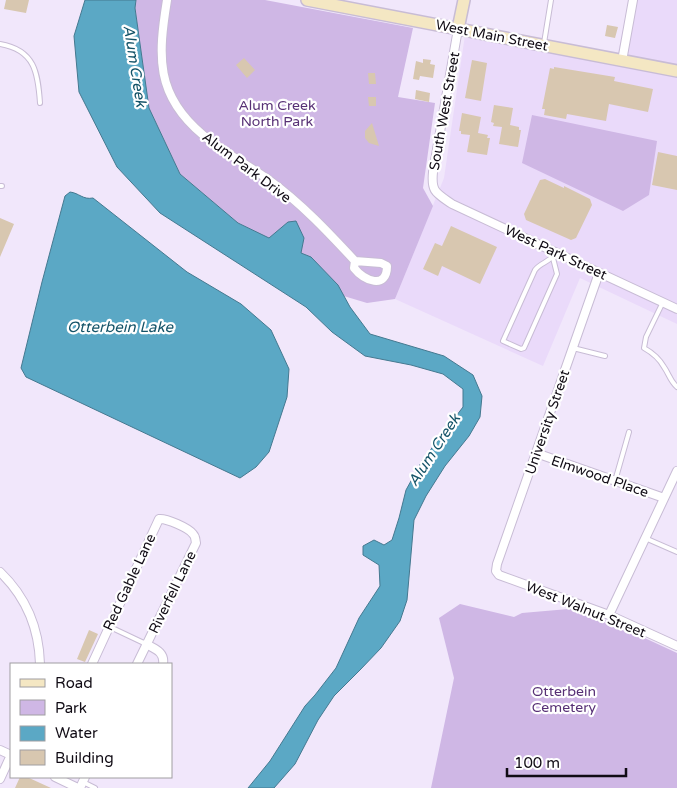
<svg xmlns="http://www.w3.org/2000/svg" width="677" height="788" font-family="'Varela Round',sans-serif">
<rect width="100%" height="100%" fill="#f1e7fb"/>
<path fill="#eadafa" d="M629 0H677V324L580 278 543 366 395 299 444 178 465 35 616 63Z"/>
<path fill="#cfb7e5" d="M136 0H265L413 28 398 97 435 103 423 188 433 206 395 299 367 303 307 285 288 222 270 239 238 223 180 174 149 108 135 8Z
M532 115 657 141 649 195 623 211 522 163Z
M460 604 514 617 522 613 580 608 677 653V788H431L454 678 439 618Z"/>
<path fill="#5ba8c5" stroke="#457990" d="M85 0H136L135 8 149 108 180 174 238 223 269 238 288 222 296 221 304 238 301 253 311 257 338 285 350 307 370 334 444 356 473 375 482 396 480 417 469 436 445 466 426 496 414 520 407 600 400 621 381 648 360 670 334 696 318 720 295 764 274 788H248L270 761 305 706 315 695 336 668 359 618 380 586 379 565 363 555V546L374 540 384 545 392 540 399 518 406 490 422 461 463 407V389L443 374 411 365 365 356 332 332 306 307 160 213 117 167 79 92 74 36Z
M70 192C79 193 83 200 93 198L187 272 241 304 271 330 289 369 287 397 269 452 256 467 240 478 26 377 21 368 42 282 65 196Z"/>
<path fill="#d8c7b0" d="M6 0H29L26 13 4 9Z
M607 25 618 27 615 38 605 36Z
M244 58 255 70 247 78 236 65Z
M423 59 431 60 430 64 435 65 433 78 420 76 419 80 413 79 416 61 423 63Z
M472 60 487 63 481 101 465 98Z
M554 67 615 77 614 81 653 89 648 112 609 104 606 121 567 114 566 119 544 115 545 109H542L550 68 554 69Z
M368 73H375L376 84H369Z
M416 90 430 93 429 102 415 99Z
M368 97H376V106H369Z
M494 105 513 108 510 125 519 127V130H521L518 147 499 144 502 127 493 126 494 123 491 122Z
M462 113 481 117 478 133 488 135 487 138H490L487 155 467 152 470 135 461 134V131H459Z
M372 123 379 146 369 143 365 138V131Z
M658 152 677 156V190L652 185Z
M545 179 564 188V186L590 199 592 205 576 238 571 240 526 220 524 214 540 180Z
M0 218 14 224 0 257Z
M451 226 497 247 480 284 442 266 438 276 423 269 435 243 442 246Z
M89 630 98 634 85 662 77 659Z
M20 777H27L51 788H15Z"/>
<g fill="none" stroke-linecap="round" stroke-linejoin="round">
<g stroke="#c8bcd5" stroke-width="6">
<path id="lane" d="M544 43 551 0
M0 44C35 50 38 73 40 103
M0 186H2
M553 258 557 274 524 348 521 349 503 341 535 270C541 262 551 262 556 252
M663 302 646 337 644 348C653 353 659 358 664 367 669 374 670 381 677 387
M573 348 605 356
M615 481 629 432
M645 538 677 552
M108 626 146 644
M83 782 95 788"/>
</g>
<g stroke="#c8bcd5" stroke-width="10">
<path id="street" d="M167 0C158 56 155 95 203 135 223 152 248 165 269 180 301 203 329 233 355 261L381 263 387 266C387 290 364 281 354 268L355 261
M458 29 433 172C431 192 436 193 452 204L677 309
M622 61 633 0
M599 273 497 564 496 571 499 575 609 615 677 646
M536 453 664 498
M0 572C26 597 39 628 40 664
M609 615 677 471
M146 644C155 649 165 652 163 664
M92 664 159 519C166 518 189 528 193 534 196 537 195 539 196 543L137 664
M0 750 11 755
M55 777 78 788
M0 779 11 755
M80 788 85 777"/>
</g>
<g stroke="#c8bcd5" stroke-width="14">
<path id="secondary" d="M307 0 677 71
M458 29 464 0"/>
</g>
<use href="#lane" stroke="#fff" stroke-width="4"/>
<use href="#street" stroke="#fff" stroke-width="8"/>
<use href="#secondary" stroke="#f4e7c3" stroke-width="11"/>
</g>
<g text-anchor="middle" stroke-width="4.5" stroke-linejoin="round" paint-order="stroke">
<g font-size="14" fill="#110c15" stroke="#fff">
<text transform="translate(492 35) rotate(11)" y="5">West Main Street</text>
<text transform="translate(444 111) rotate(-80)" y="5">South West Street</text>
<text transform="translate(247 167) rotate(37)" y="5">Alum Park Drive</text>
<text transform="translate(556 252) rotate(25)" y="5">West Park Street</text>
<text transform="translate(547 422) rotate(-71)" y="5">University Street</text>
<text transform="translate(600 476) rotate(19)" y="5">Elmwood Place</text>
<text transform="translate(129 582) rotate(-65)" y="5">Red Gable Lane</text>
<text transform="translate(172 592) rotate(-64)" y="5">Riverfell Lane</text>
<text transform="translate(586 609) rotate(22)" y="5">West Walnut Street</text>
</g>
<g font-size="14" fill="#573075" stroke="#fff">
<text x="277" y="110">Alum Creek<tspan x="277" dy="16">North Park</tspan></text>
<text x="564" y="696">Otterbein<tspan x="564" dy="16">Cemetery</tspan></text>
</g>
<g font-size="15" font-style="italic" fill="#145368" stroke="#fff">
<text transform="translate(135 66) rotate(81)" y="5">Alum Creek</text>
<text x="120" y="332">Otterbein Lake</text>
<text transform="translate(434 450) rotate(-57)" y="5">Alum Creek</text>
</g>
</g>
<rect x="10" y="663" width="162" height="115" fill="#ffffff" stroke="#a09ea1"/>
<rect x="20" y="679" width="25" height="8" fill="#f4e7c3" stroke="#a09ea1"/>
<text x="55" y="688" font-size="15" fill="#110c15">Road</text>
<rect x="20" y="700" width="25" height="15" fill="#cfb7e5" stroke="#a09ea1"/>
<text x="55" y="713" font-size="15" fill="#110c15">Park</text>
<rect x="20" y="726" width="25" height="15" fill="#5ba8c5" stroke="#a09ea1"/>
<text x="55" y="738" font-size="15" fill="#110c15">Water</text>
<rect x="20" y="750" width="25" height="15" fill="#d8c7b0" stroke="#a09ea1"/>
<text x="55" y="763" font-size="15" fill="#110c15">Building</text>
<path d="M507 768v8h119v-8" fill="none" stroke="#110c15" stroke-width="2.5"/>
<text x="514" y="768" font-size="15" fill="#110c15" stroke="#ffffff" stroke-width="4" paint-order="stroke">100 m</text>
</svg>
